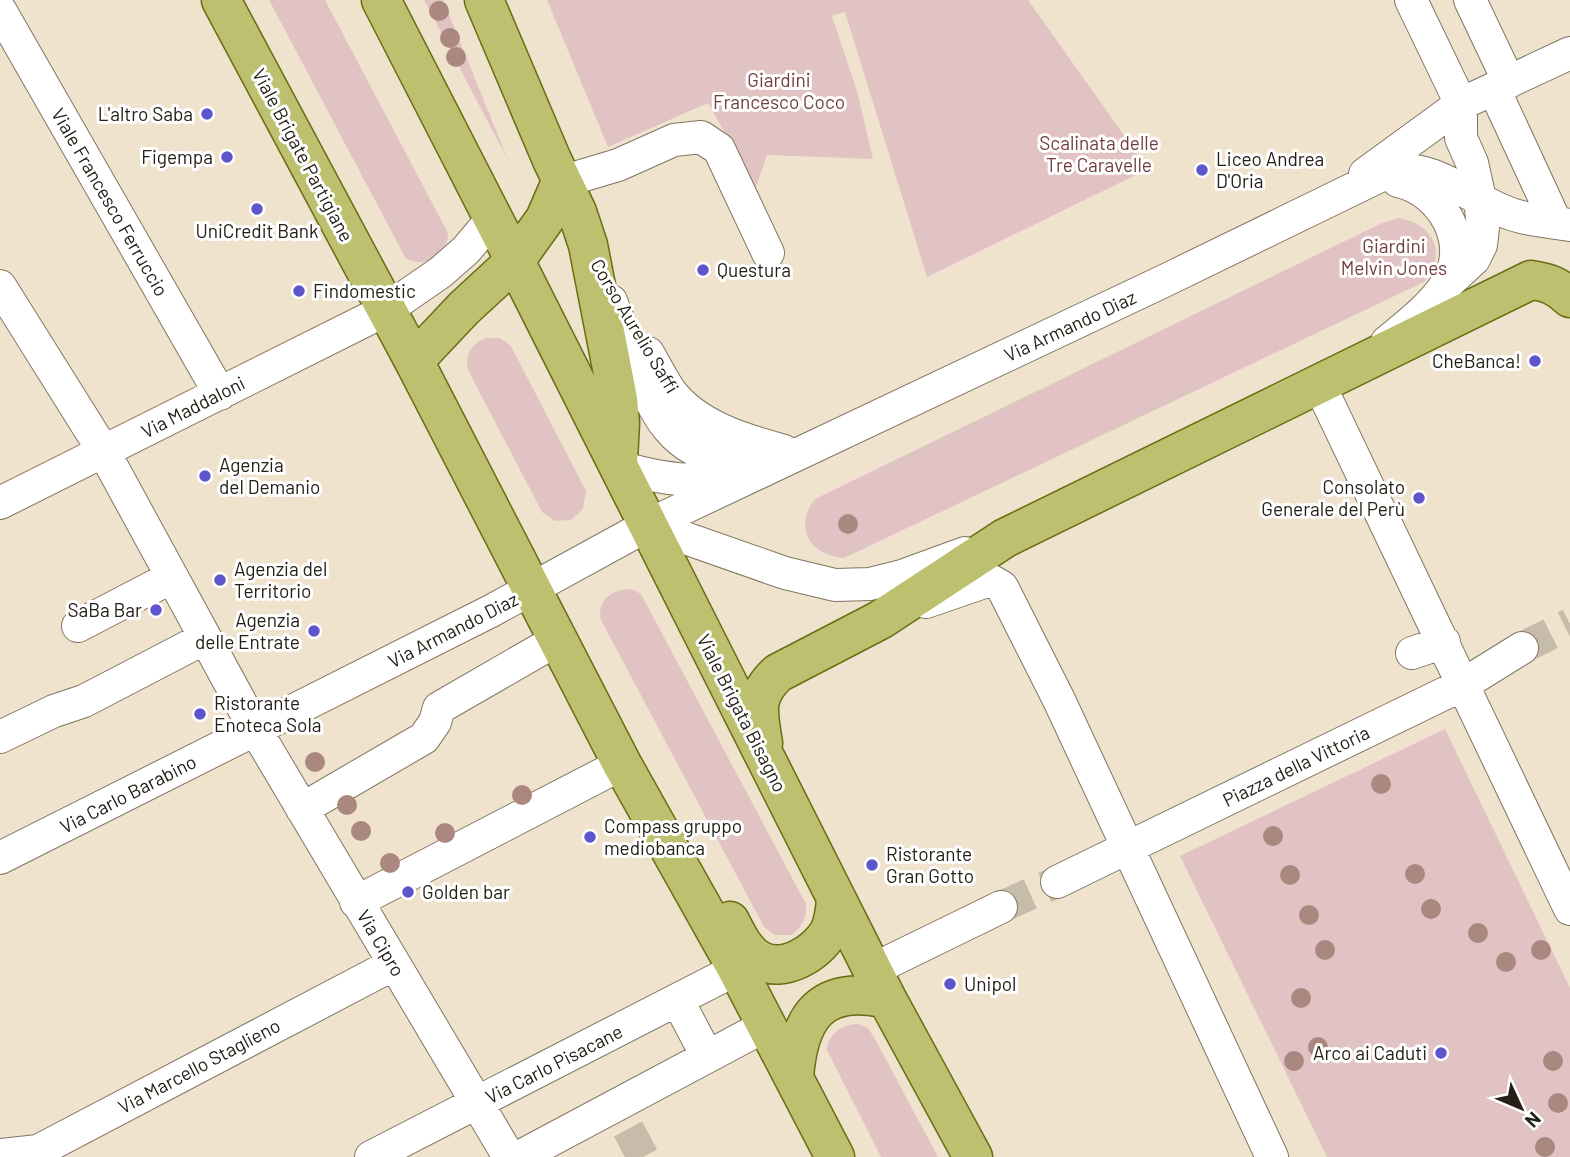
<svg xmlns="http://www.w3.org/2000/svg" width="1570" height="1157" font-family="Barlow,sans-serif">
<rect width="100%" height="100%" fill="#f0e3ce"/>
<path fill="#e1c3c4" d="M269 0H325L448 233C449 254 422 271 405 257Z
M424 0H443L508 160Z
M547 0H1028L1148 169 927 277 845 12 832 16 857 91 873 159 767 155 756 187 708 103 608 147Z
M1399 218C1433 224 1448 253 1424 282L844 558C810 555 793 528 815 499L1380 224Z
M487 338H500L511 346 586 491 583 509 571 520 555 521 542 512 469 372C463 356 471 343 487 338Z
M631 589 641 594 806 904C807 918 802 927 791 935H775L764 927 601 620C596 600 613 589 631 589Z
M1445 729 1570 988V1157H1327L1180 856Z
M858 1024 868 1028 875 1039 938 1157H881L827 1050C828 1034 842 1024 858 1024Z"/>
<g fill="none" stroke-linecap="round" stroke-linejoin="round">
<path stroke="#c7bcaa" stroke-width="32" stroke-dasharray="32 16" stroke-linecap="butt" d="M1522 648 1570 624
M1001 907 1057 882
M628 1129 643 1157"/>
<g stroke="#807561" stroke-width="34">
<path id="minor" d="M1411 0 1461 104V138L1472 163 1480 199 1483 228 1481 245 1474 259 1447 284
M1470 0 1509 82
M0 10 220 394
M1494 89 1556 223
M1365 174 1461 104 1570 53
M561 182 618 165 674 140 701 137 719 149 768 253
M0 286 104 452 255 729 509 1157
M611 301C619 322 628 344 636 366 655 414 672 452 729 461 744 463 761 459 777 458
M1387 342C1407 325 1430 308 1445 286 1474 245 1442 190 1398 181
M648 353C655 365 662 379 670 391 696 426 744 440 784 451
M1319 384 1570 909
M617 466C655 478 696 485 735 476
M0 503 386 310 441 272 466 250 493 218
M648 525 785 573 835 585 870 584 902 576 965 553
M926 602 990 580 1002 587 1059 700 1272 1157
M78 626 172 577
M1412 653 1444 642
M0 737 54 711 84 701 205 638
M302 809 424 738 435 722 439 708 557 640
M0 858 491 611 648 525 1164 281 1390 171C1432 164 1464 194 1501 210 1522 220 1547 221 1570 225
M1057 882 1464 684 1522 648
M356 902 622 764
M872 970 1001 907
M678 1001 707 1056
M0 1155 38 1151 394 964
M371 1157 737 969
M519 1157 765 1026"/>
</g>
<g stroke="#6a6d12" stroke-width="41">
<path id="major" d="M221 0 414 361 622 764 737 969 835 1157
M381 0 515 261 887 999 973 1157
M484 0 552 160 577 212 588 245 618 399 620 423 618 460
M414 361 464 308 515 261 545 219 561 182
M763 743C758 712 753 696 778 673L880 620 1005 538 1531 280C1547 282 1558 286 1570 298
M730 921C737 935 745 952 759 960 784 974 816 953 829 932 834 922 835 911 836 900
M794 1077C799 1016 821 984 887 999"/>
</g>
<use href="#minor" stroke="#fff" stroke-width="32"/>
<use href="#major" stroke="#bcc06f" stroke-width="38"/>
</g>
<g fill="#aa8880">
<circle cx="439" cy="11" r="10"/>
<circle cx="450" cy="38" r="10"/>
<circle cx="456" cy="57" r="10"/>
<circle cx="848" cy="524" r="10"/>
<circle cx="315" cy="762" r="10"/>
<circle cx="1381" cy="784" r="10"/>
<circle cx="522" cy="795" r="10"/>
<circle cx="347" cy="805" r="10"/>
<circle cx="361" cy="831" r="10"/>
<circle cx="445" cy="833" r="10"/>
<circle cx="1273" cy="836" r="10"/>
<circle cx="390" cy="863" r="10"/>
<circle cx="1415" cy="874" r="10"/>
<circle cx="1290" cy="875" r="10"/>
<circle cx="1431" cy="909" r="10"/>
<circle cx="1309" cy="915" r="10"/>
<circle cx="1478" cy="933" r="10"/>
<circle cx="1325" cy="950" r="10"/>
<circle cx="1541" cy="950" r="10"/>
<circle cx="1506" cy="962" r="10"/>
<circle cx="1301" cy="998" r="10"/>
<circle cx="1318" cy="1047" r="10"/>
<circle cx="1294" cy="1061" r="10"/>
<circle cx="1553" cy="1061" r="10"/>
<circle cx="1558" cy="1103" r="10"/>
<circle cx="1545" cy="1147" r="10"/>
</g>
<g fill="#5e55cd" stroke="#fff" stroke-width="2.5">
<circle cx="207" cy="114" r="7"/>
<circle cx="227" cy="157" r="7"/>
<circle cx="1202" cy="170" r="7"/>
<circle cx="257" cy="209" r="7"/>
<circle cx="703" cy="270" r="7"/>
<circle cx="299" cy="291" r="7"/>
<circle cx="1535" cy="361" r="7"/>
<circle cx="205" cy="476" r="7"/>
<circle cx="1419" cy="498" r="7"/>
<circle cx="220" cy="580" r="7"/>
<circle cx="156" cy="610" r="7"/>
<circle cx="314" cy="631" r="7"/>
<circle cx="200" cy="714" r="7"/>
<circle cx="590" cy="837" r="7"/>
<circle cx="872" cy="865" r="7"/>
<circle cx="408" cy="892" r="7"/>
<circle cx="950" cy="984" r="7"/>
<circle cx="1441" cy="1053" r="7"/>
</g>
<g text-anchor="middle" stroke-width="6" stroke-linejoin="round" paint-order="stroke">
<g font-size="19" fill="#713d40" stroke="#fff">
<text x="779" y="87">Giardini<tspan x="779" dy="22">Francesco Coco</tspan></text>
<text x="1099" y="150">Scalinata delle<tspan x="1099" dy="22">Tre Caravelle</tspan></text>
<text x="1394" y="253">Giardini<tspan x="1394" dy="22">Melvin Jones</tspan></text>
</g>
<g font-size="19" fill="#242018" stroke="#fff" text-anchor="start">
<text x="193" y="121" text-anchor="end">L'altro Saba</text>
<text x="213" y="164" text-anchor="end">Figempa</text>
<text x="1216" y="166">Liceo Andrea<tspan x="1216" dy="22">D'Oria</tspan></text>
<text x="257" y="238" text-anchor="middle">UniCredit Bank</text>
<text x="717" y="277">Questura</text>
<text x="313" y="298">Findomestic</text>
<text x="1521" y="368" text-anchor="end">CheBanca!</text>
<text x="219" y="472">Agenzia<tspan x="219" dy="22">del Demanio</tspan></text>
<text x="1405" y="494" text-anchor="end">Consolato<tspan x="1405" dy="22">Generale del Perù</tspan></text>
<text x="234" y="576">Agenzia del<tspan x="234" dy="22">Territorio</tspan></text>
<text x="142" y="617" text-anchor="end">SaBa Bar</text>
<text x="300" y="627" text-anchor="end">Agenzia<tspan x="300" dy="22">delle Entrate</tspan></text>
<text x="214" y="710">Ristorante<tspan x="214" dy="22">Enoteca Sola</tspan></text>
<text x="604" y="833">Compass gruppo<tspan x="604" dy="22">mediobanca</tspan></text>
<text x="886" y="861">Ristorante<tspan x="886" dy="22">Gran Gotto</tspan></text>
<text x="422" y="899">Golden bar</text>
<text x="964" y="991">Unipol</text>
<text x="1427" y="1060" text-anchor="end">Arco ai Caduti</text>
</g>
<g font-size="19" fill="#242018" stroke="#fff">
<text transform="translate(303 155) rotate(62)" y="7">Viale Brigate Partigiane</text>
<text transform="translate(110 202) rotate(60)" y="7">Viale Francesco Ferruccio</text>
<text transform="translate(635 326) rotate(59)" y="7">Corso Aurelio Saffi</text>
<text transform="translate(1070 326) rotate(-25)" y="7">Via Armando Diaz</text>
<text transform="translate(193 407) rotate(-27)" y="7">Via Maddaloni</text>
<text transform="translate(453 630) rotate(-27)" y="7">Via Armando Diaz</text>
<text transform="translate(742 713) rotate(63)" y="7">Viale Brigata Bisagno</text>
<text transform="translate(1296 766) rotate(-26)" y="7">Piazza della Vittoria</text>
<text transform="translate(128 794) rotate(-27)" y="7">Via Carlo Barabino</text>
<text transform="translate(381 943) rotate(59)" y="7">Via Cipro</text>
<text transform="translate(554 1064) rotate(-27)" y="7">Via Carlo Pisacane</text>
<text transform="translate(199 1066) rotate(-28)" y="7">Via Marcello Staglieno</text>
</g>
</g>
<g transform="translate(1521 1108) rotate(134)" stroke="#ffffff" stroke-width="5" paint-order="stroke">
<path d="M0-5L12 26L0 18L-12 26Z" fill="#242018"/>
<text y="-10" font-size="19" font-weight="bold" text-anchor="middle" fill="#242018">N</text>
</g>
</svg>
